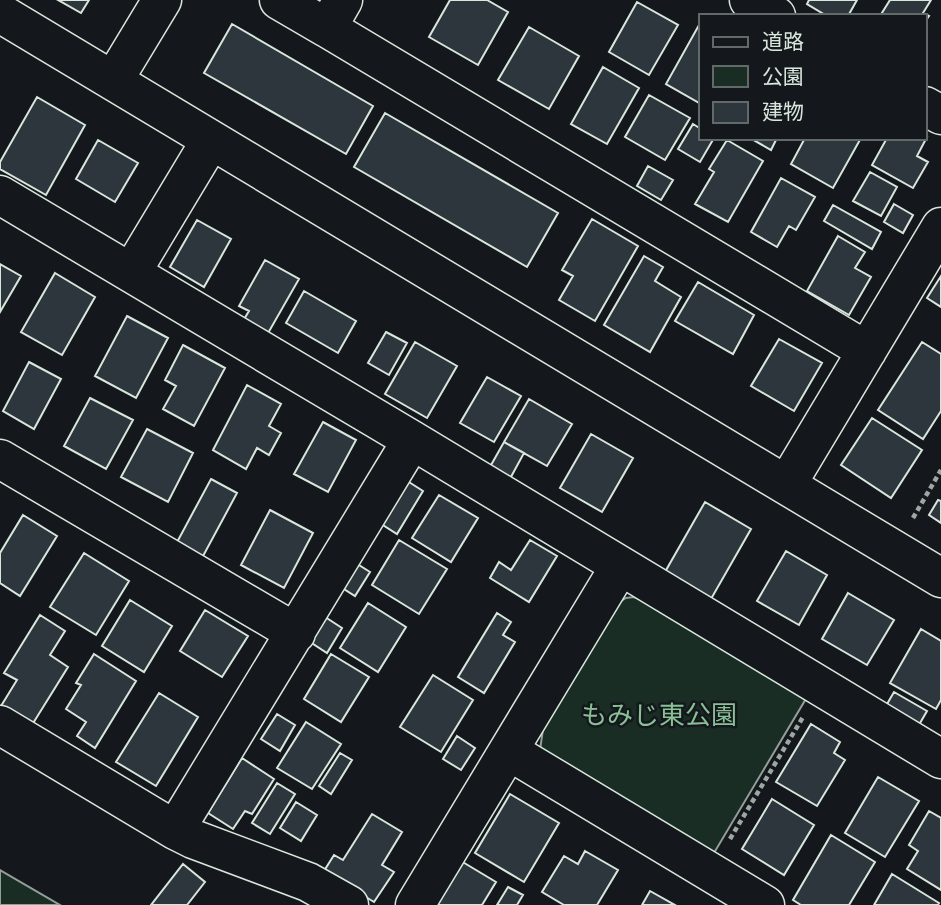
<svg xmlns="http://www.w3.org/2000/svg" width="941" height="905" font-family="Jost,'Noto Sans JP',sans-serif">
<rect width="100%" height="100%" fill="#14181c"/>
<path fill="#1a2d24" stroke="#939e99" stroke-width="2" d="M634 597 645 601 807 697 714 853 540 750 543 729 618 603 626 598Z
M0 870 60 905H0Z"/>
<path fill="#2c363c" stroke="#d8e6dc" stroke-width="2" d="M58 0H89L81 13Z
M450 0H487L508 12 478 65 429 37Z
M809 0H857L848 16H827L807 4Z
M890 0H931L923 13 929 16 925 22V16H880Z
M637 2 678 25 649 75 609 52Z
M232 24 373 106 346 154 204 73Z
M699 25 701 26V104L666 84Z
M529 27 579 56 549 109 498 80Z
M603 67 639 88 607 144 571 124Z
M649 95 690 118 665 160 625 137Z
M37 97 85 125 46 195 0 169V162Z
M385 113 558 213 527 267 354 167Z
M693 124 701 129V138H714L700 162 678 149Z
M925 136 927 137 917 156 928 162 913 188 872 165 887 138H925Z
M750 138H777L771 150Z
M805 138H861L833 188 791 164Z
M98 140 138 163 115 202 76 179Z
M727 140 763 161 728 222 695 204 714 172 709 169Z
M648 166 673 180 661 200 637 186Z
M870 172 897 187 881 216 853 201Z
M781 178 815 197 796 230 789 226 777 247 751 232Z
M894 204 913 215 903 233 884 222Z
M833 205 881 232 872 249 824 221Z
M592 219 638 246 595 321 559 300 573 276 562 270Z
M197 220 231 239 204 287 170 267Z
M838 236 865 252 855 268 871 277 849 315 807 291Z
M644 256 663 267 655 281 681 297 650 352 604 325Z
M265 260 299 279 267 335 243 321 249 311 239 306Z
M0 264 21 276 0 312Z
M55 273 95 297 62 355 21 332Z
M941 276V307L927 298Z
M698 282 754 315 733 354 675 321Z
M304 291 356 321 338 353 286 323Z
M127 316 168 338 136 398 95 376Z
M386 332 407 343 389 375 368 363Z
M779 339 822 363 794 411 751 386Z
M415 342 457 366 427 418 385 394Z
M922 342 941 354V411L923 439 878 410Z
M183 345 225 368 194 426 163 409 176 386 165 380Z
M29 362 61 379 34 429 3 411Z
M487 377 521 396 494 442 460 423Z
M247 385 281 404 269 426 281 433 269 455 257 448 246 469 213 450Z
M90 398 133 420 106 469 64 446Z
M529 399 572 424 547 466 504 442Z
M872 418 922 450 891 498 841 465Z
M323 422 356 440 328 492 294 474Z
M147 429 193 453 168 502 121 477Z
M591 434 633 458 602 512 560 488Z
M504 442 524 453 506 486 486 474Z
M401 477 423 491 397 534 375 520Z
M211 479 237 493 202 558 176 544Z
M439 495 478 518 451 562 412 538Z
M938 500 941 501V523L929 515Z
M705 502 751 529 711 599 665 572Z
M270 510 313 533 284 588 241 565Z
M23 515 57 536 20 596 0 583V553Z
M399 540 447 569 419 614 372 585Z
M530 540 557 556 529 602 490 578 499 562 511 570Z
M786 551 827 575 799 625 757 601Z
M84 553 129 581 96 635 50 607Z
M351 560 370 572 355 596 336 584Z
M848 593 894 620 867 665 822 639Z
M130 600 172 626 144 672 102 646Z
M368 603 406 627 378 672 340 648Z
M205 610 248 636 222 677 180 651Z
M319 613 342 628 327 653 304 638Z
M497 613 511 622 503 635 515 642 484 693 458 677Z
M40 615 65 631 50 655 68 667 32 725 1 706 17 680 4 673Z
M921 629 941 641V700L936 709 890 683Z
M94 654 136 681 95 748 77 736 86 722 66 709 81 685 76 683Z
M331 654 369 677 341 722 304 699Z
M433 675 473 700 441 752 400 727Z
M894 692 927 711 916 730 883 711Z
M159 693 198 717 156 786 116 762Z
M277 714 295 725 280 751 261 739Z
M306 722 341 744 312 789 277 768Z
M811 724 840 742 834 753 845 760 817 806 776 782Z
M457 736 475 748 461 770 443 759Z
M340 753 352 760 331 794 319 786Z
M242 758 274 779 252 814 245 811 233 829 208 813Z
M878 777 919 801 885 857 845 833Z
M277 783 295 794 270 834 252 823Z
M510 794 559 823 524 882 475 853Z
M772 799 814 825 784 875 742 849Z
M296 802 317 815 301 841 280 828Z
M929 811 941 818V890L907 869 918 851 909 845Z
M372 814 402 832 382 865 394 872 374 902 324 871 334 855 343 860Z
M831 835 875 862 849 905H801L793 900Z
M585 851 618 870 597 905H564L542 892 564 856 578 864Z
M461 861 496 882 482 905H434Z
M183 864 205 882 187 905H151Z
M892 874 939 903 938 905H874Z
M508 887 523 895 517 905H497Z
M650 891 675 905H642Z"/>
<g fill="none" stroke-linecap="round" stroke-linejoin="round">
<g stroke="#d8e6dc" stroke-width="41">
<path id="minor" d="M279 0 327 28 343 0
M749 0 776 16
M0 13 941 578
M327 28 867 351
M113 81 162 0
M925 106 941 115
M0 195 412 440 941 759
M131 273 211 140
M0 459 296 633
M787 484 941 227
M0 725 175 830 193 839 308 882 349 905
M509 751 765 905
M175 830 412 440
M415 905 620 566"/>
</g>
<path stroke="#9da8a2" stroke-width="4.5" stroke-dasharray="5 3.5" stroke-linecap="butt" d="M913 518 941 470
M730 839 803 717"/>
<use href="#minor" stroke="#14181c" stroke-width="38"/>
</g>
<g text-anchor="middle" stroke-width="5" stroke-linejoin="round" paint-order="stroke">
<g font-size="26" fill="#8ac095" stroke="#14181c">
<text x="659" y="724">もみじ東公園</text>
</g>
</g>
<rect x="699" y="14" width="228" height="126" fill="#14181c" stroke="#626a69" stroke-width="2"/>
<rect x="713" y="37" width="35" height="10" fill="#14181c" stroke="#626a69" stroke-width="2"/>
<text x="762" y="49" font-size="21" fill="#d8e6dc">道路</text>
<rect x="713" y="66" width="35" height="21" fill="#1a2d24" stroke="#626a69" stroke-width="2"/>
<text x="762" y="84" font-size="21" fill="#d8e6dc">公園</text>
<rect x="713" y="102" width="35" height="21" fill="#2c363c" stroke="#626a69" stroke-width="2"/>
<text x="762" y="119" font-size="21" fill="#d8e6dc">建物</text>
</svg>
